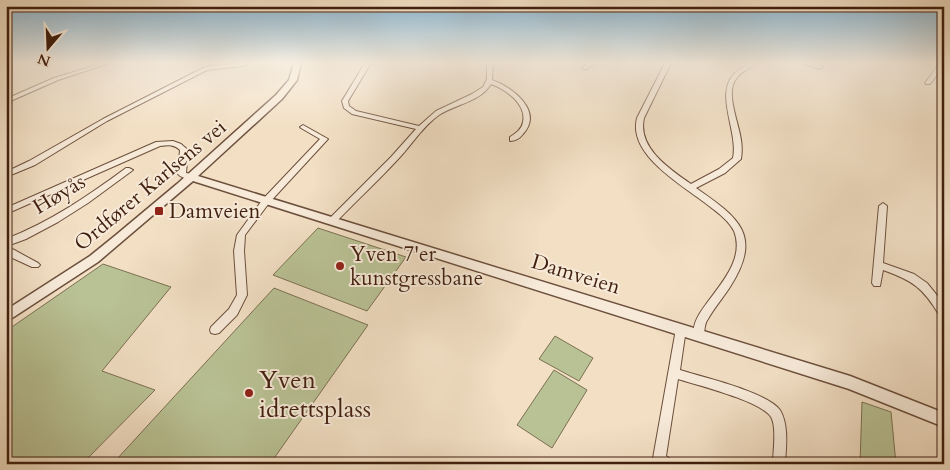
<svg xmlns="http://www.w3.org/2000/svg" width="950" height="470" font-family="Cardo,serif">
<rect width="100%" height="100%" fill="#f2dfc4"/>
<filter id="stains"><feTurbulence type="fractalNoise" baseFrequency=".004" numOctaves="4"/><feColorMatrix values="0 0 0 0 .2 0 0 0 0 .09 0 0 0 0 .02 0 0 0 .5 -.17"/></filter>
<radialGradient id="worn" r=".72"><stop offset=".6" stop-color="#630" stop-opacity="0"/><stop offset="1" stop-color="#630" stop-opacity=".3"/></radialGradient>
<path fill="#b9c295" stroke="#7c7052" d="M318 228 406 257 367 311 273 275Z
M103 264 171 287 102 371 155 390 82 464H6V331Z
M274 288 368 325 270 464H122L116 460Z
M555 336 593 358 579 381 539 359Z
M554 370 587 390 552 448 517 425Z
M862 402 891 412 896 464H860Z"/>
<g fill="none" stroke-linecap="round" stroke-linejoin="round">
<g stroke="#6c4f3c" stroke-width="2">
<path id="minor" d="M103 63H110L58 80 6 103V99L54 78Z
M242 63H250L242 66 207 70 107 121 35 165 6 177V172L29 161 103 119 203 68 216 65Z
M365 63H371L348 101 349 106 356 111 419 126 436 111 472 94 483 87 487 79V63H493L492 80C512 87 544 111 523 134 520 138 516 141 510 141V137C516 133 522 129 523 122 527 104 505 89 491 84 480 102 456 104 439 115 423 126 413 143 400 157 379 180 356 201 335 223H329L328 221 329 219 391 157 416 129 352 114 344 108 342 101Z
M589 63H595L587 69H583V67Z
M665 63H671L644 118C637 148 670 169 691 184L719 169 733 158C739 129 710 89 740 69 746 65 751 62 758 63 751 68 741 71 736 79 725 93 739 123 741 140 742 146 742 152 741 159L725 173 696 188C739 218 763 235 730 287 723 298 714 308 708 319 704 324 705 331 703 337L699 338 695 337C684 310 751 274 734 231 730 223 721 215 713 209 688 188 627 157 637 118Z
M801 63H809L823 67 820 69Z
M940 63H944V66L930 84H926L925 83Z
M303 125 328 139 269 203 245 235 244 251 247 295 237 315 219 333 215 334 211 333 210 330 211 327 229 309 237 295 234 251 237 235 263 199 320 139 301 128 300 127Z
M173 141 181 144 188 150 186 173 195 175 196 177 195 179C190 180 181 178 178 174L180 150C174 144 168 145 160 146L6 214V208L156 142Z
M126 168H129L133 170 88 203 58 222 26 239 7 246 38 263 40 265 38 267H32L6 255V239C50 222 88 196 126 168Z
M883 203 887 206 883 263 914 274 927 283 944 304V317L940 316C923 288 914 281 883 270L880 286H874L872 283 879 206Z
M681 325 685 326 686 329 680 370C702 377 767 392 780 410 789 425 786 447 785 464H773C773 452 777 427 771 417 761 401 697 385 678 379L666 456 672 460 674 464H652L676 329 677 326Z"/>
</g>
<g stroke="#6c4f3c" stroke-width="3">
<path id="tertiary" d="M294 63H301L297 80 282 99 198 176 850 376 944 413V427L849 389 193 181 98 262 6 322V310L90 256 116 235 177 184 276 95 289 80Z"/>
</g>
<use href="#minor" fill="#f7ead9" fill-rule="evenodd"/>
<use href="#tertiary" fill="#f7ead9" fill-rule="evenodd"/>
</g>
<linearGradient id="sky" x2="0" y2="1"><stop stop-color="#89b7d4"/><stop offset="0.49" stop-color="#f9f1e4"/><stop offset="1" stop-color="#f9f1e4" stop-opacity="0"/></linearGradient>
<rect width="950" height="128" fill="url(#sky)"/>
<g fill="#8f2418" stroke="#f7ead9" stroke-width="2">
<rect x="154" y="206" width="10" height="10" rx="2.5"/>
<circle cx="340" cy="266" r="5"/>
<circle cx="249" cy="393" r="5"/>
</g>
<g text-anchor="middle" stroke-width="4" stroke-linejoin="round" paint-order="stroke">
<g font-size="21" fill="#401f0e" stroke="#f7ead9">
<text transform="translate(150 185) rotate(-40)" y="7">Ordfører Karlsens vei</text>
<text transform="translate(59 194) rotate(-31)" y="7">Høyås</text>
<text transform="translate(576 274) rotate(17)" y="7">Damveien</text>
</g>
<g font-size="21" fill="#401f0e" stroke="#f7ead9" text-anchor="start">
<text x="169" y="218">Damveien</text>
<text x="350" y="261">Yven 7'er<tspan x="350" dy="24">kunstgressbane</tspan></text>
</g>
<g font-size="25" fill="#401f0e" stroke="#f7ead9" text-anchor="start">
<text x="259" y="388">Yven<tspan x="259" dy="29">idrettsplass</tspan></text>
</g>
</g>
<rect width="950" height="470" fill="none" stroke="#f2dfc4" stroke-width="25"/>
<rect x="8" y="8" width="935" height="455" fill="none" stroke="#401f0e" stroke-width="2.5"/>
<rect x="12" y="12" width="925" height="445" fill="none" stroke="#401f0e"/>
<g transform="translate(48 48) rotate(199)" stroke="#f7ead9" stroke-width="4" paint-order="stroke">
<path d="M0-4L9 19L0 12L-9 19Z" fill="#401f0e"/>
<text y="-8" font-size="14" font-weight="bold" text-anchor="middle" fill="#401f0e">N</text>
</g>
<rect width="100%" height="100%" filter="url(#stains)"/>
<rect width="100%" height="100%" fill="url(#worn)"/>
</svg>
